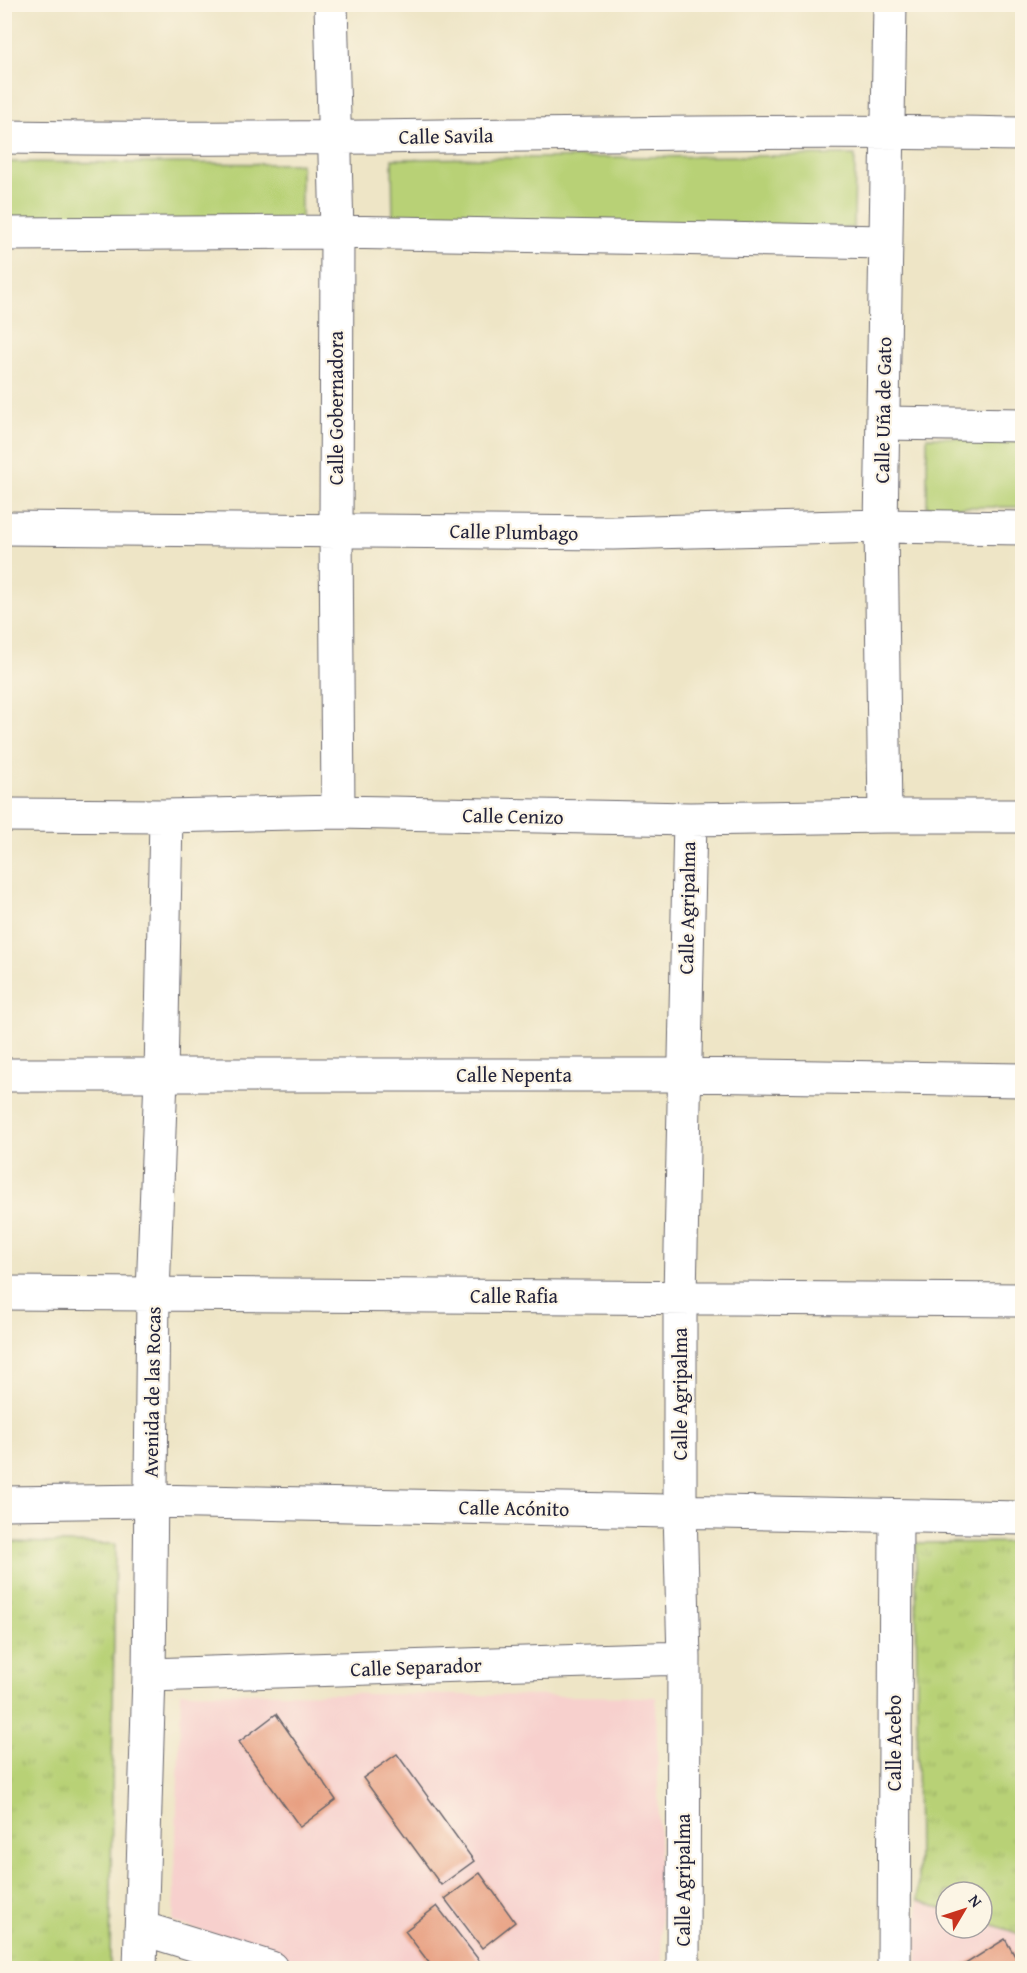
<svg xmlns="http://www.w3.org/2000/svg" width="1027" height="1973" font-family="'Gentium Book Plus',serif">
<defs>
<pattern id="park-tufts" width="24" height="20" patternUnits="userSpaceOnUse" patternTransform="scale(1.5)"><rect width="24" height="20" fill="#b8d176"/><path d="M3 7l-1-3M5 7V3M7 7l1-3M15 17l-1-3M17 17v-4M19 17l1-3" fill="none" stroke="#9eb367"/></pattern>
</defs>
<rect width="100%" height="100%" fill="#fcf5e5"/>
<filter id="ink" filterUnits="userSpaceOnUse"><feTurbulence type="fractalNoise" baseFrequency=".0167" numOctaves="2"/><feDisplacementMap in="SourceGraphic" scale="12" xChannelSelector="R" yChannelSelector="G"/><feConvolveMatrix kernelMatrix="1 2 1 2 8 2 1 2 1" color-interpolation-filters="sRGB"/></filter>
<filter id="wash" filterUnits="userSpaceOnUse"><feTurbulence type="fractalNoise" baseFrequency=".008" numOctaves="4" result="noise"/><feDisplacementMap in="SourceGraphic" scale="24" xChannelSelector="R" yChannelSelector="G"/><feGaussianBlur stdDeviation="1.35" result="paint"/><feColorMatrix in="noise" values="0 0 0 0 0 0 0 0 0 0 0 0 0 0 0 0 0 1.4 0 .05"/><feComposite in="paint" operator="in"/></filter>
<g filter="url(#wash)">
<rect width="100%" height="100%" fill="#eee5c6"/>
<path fill="#f7d0cd" d="M181 1692 656 1697 662 1968H319L173 1922Z
M918 1900 946 1910V1928H982V1921L1022 1935V1968H916Z"/>
<path fill="#b8d176" stroke="#6d7a58" stroke-width="1.5" d="M855 155 854 228 393 224 392 159Z
M4 162 301 164V222L5 224Z
M927 437 1022 439V507H927Z"/>
<path fill="url(#park-tufts)" stroke="#6d7a58" stroke-width="1.5" d="M5 1542 115 1544 110 1968H5Z
M1022 1542V1935L982 1921V1892H946V1910L918 1900 916 1543Z"/>
<g id="blocks">
<path fill="#e79c7e" d="M276 1714 336 1800 300 1827 239 1742Z
M397 1754 474 1861 441 1885 363 1778Z
M480 1873 515 1922 482 1948 445 1899Z
M437 1906 485 1968H433L405 1931Z
M1005 1939 1022 1968H959Z"/>
</g>
</g>
<g filter="url(#ink)">
<use href="#blocks" fill-opacity="0" stroke="#69666c" stroke-width="1.5"/>
<g fill="none" stroke-linecap="round" stroke-linejoin="round">
<g stroke="#69666c" stroke-width="35">
<path id="minor" d="M331 4 337 232 336 530 338 812
M4 137C344 143 683 127 1022 134
M4 234 337 232 886 242
M883 423 1022 425
M4 528 613 533 881 526 1022 528
M4 815 166 816 338 812 690 819 885 816H1022
M885 816 881 526 890 4
M4 1075H683L1022 1080
M4 1293 1022 1300
M4 1503 151 1501 1022 1518
M149 1675 684 1658
M141 1928 271 1968
M140 1968 149 1675 153 1294 161 1076 166 816
M683 1968 684 1658 680 1512V1296L690 819
M894 1968 896 1517"/>
</g>
<use href="#minor" stroke="#fff" stroke-width="33"/>
</g>
</g>
<g text-anchor="middle" stroke-width="4.5" stroke-linejoin="round" paint-order="stroke">
<g font-size="20" fill="#22223b" stroke="#fcf5e5">
<text transform="translate(446 136) rotate(-1)" y="7">Calle Savila</text>
<text transform="translate(336 408) rotate(-90)" y="7">Calle Gobernadora</text>
<text transform="translate(883 410) rotate(-89)" y="7">Calle Uña de Gato</text>
<text transform="translate(514 532) rotate(1)" y="7">Calle Plumbago</text>
<text transform="translate(513 816) rotate(1)" y="7">Calle Cenizo</text>
<text transform="translate(687 908) rotate(-89)" y="7">Calle Agripalma</text>
<text x="514" y="1082">Calle Nepenta</text>
<text x="514" y="1303">Calle Rafia</text>
<text transform="translate(152 1392) rotate(-89)" y="7">Avenida de las Rocas</text>
<text transform="translate(680 1394) rotate(-90)" y="7">Calle Agripalma</text>
<text transform="translate(514 1508) rotate(1)" y="7">Calle Acónito</text>
<text transform="translate(416 1667) rotate(-2)" y="7">Calle Separador</text>
<text transform="translate(894 1743) rotate(-90)" y="7">Calle Acebo</text>
<text transform="translate(683 1880) rotate(-90)" y="7">Calle Agripalma</text>
</g>
</g>
<rect width="1027" height="1973" fill="none" stroke="#fcf5e5" stroke-width="24"/>
<g transform="translate(964 1910) rotate(51)"><circle r="28" fill="#fcf5e5" stroke="#a5a1a1" stroke-width="1.5"/>
<path d="M0-4.5L10 22L0 15L-10 22Z" fill="#c8321e"/>
<text y="-9" font-size="16" font-weight="bold" text-anchor="middle" fill="#22223b">N</text>
</g>
</svg>
